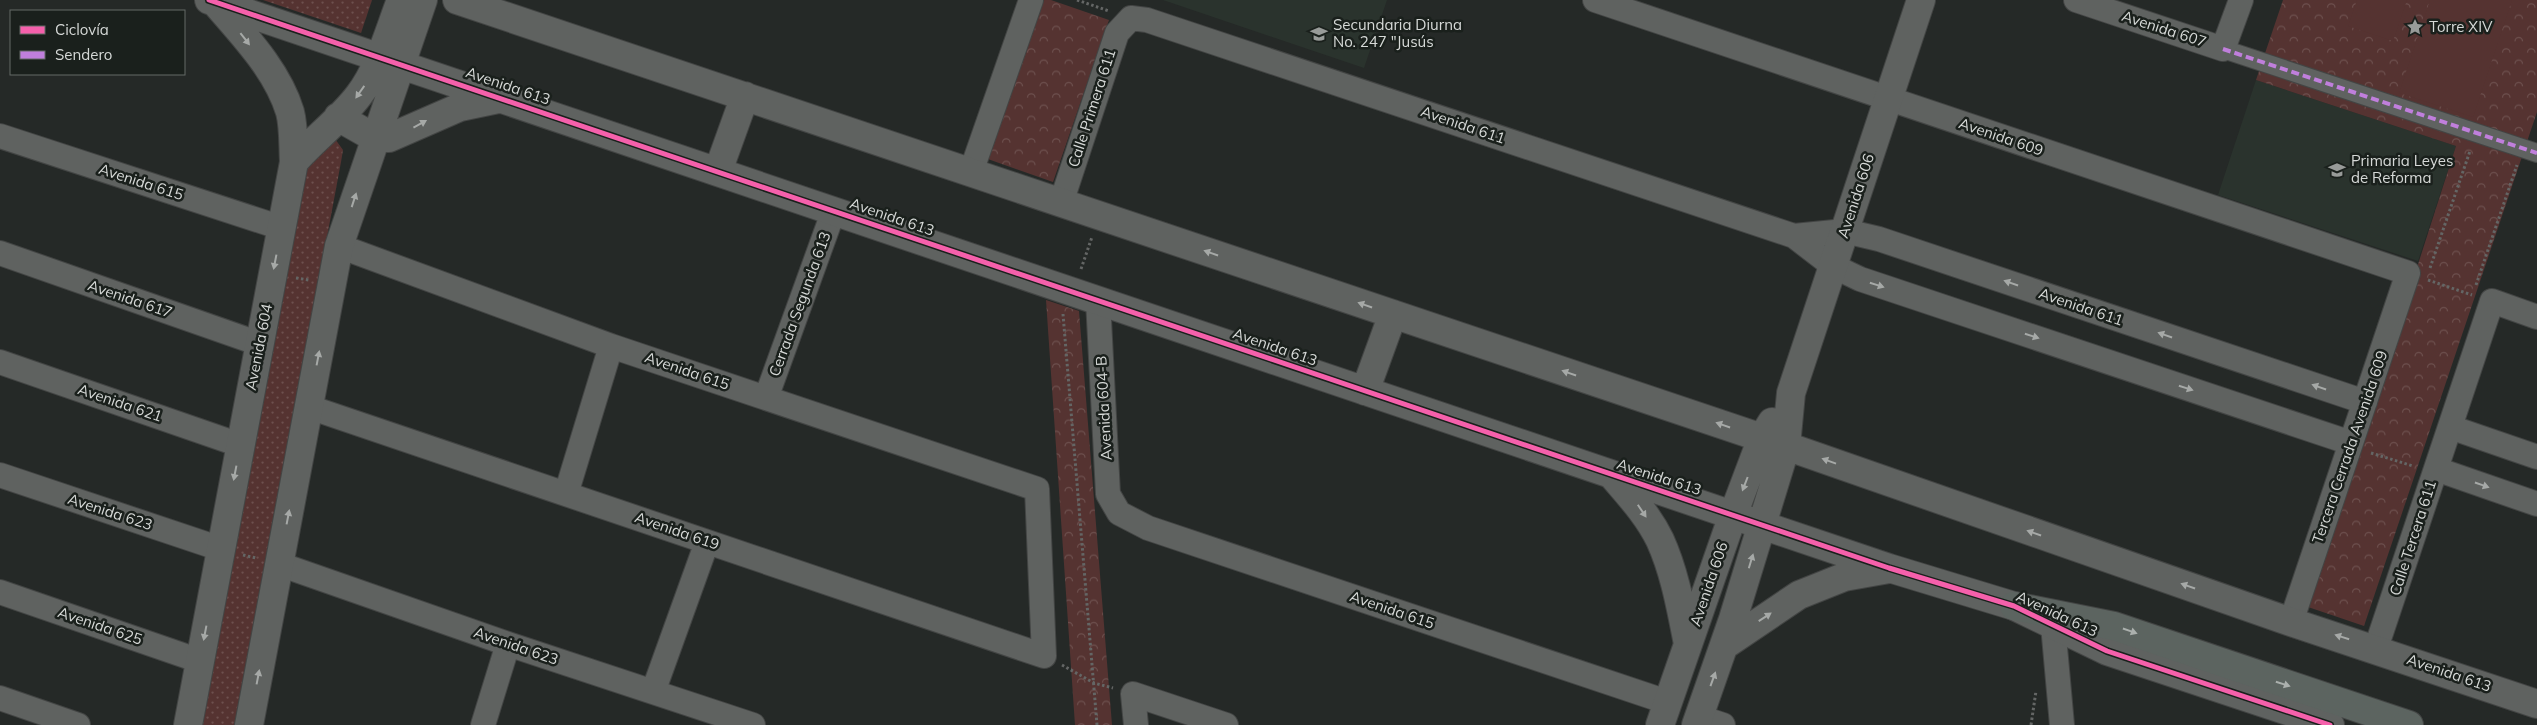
<svg xmlns="http://www.w3.org/2000/svg" width="2537" height="725" font-family="Mulish,sans-serif">
<defs>
<pattern id="grass-dots" width="8" height="8" patternUnits="userSpaceOnUse" patternTransform="scale(1.25)"><rect width="8" height="8" fill="#553331"/><path d="M2 2h.1M6 6h.1" fill="none" stroke="#6d504e" stroke-width="1.8" stroke-linecap="round"/></pattern>
<pattern id="forest-crowns" width="20" height="18" patternUnits="userSpaceOnUse" patternTransform="scale(1.25)"><rect width="20" height="18" fill="#553331"/><path d="M2 6a3 3 0 1 1 6 0M12 15a3 3 0 1 1 6 0" fill="none" stroke="#6d504e"/></pattern>
</defs>
<rect width="100%" height="100%" fill="#252927"/>
<path fill="#2a332d" d="M1163 0H1387L1364 68Z
M2256 80 2456 146 2418 261 2218 195Z"/>
<path fill="url(#grass-dots)" d="M263 0H372L361 33Z
M333 136 343 150 341 162 236 725H197L303 160Z"/>
<path fill="url(#forest-crowns)" d="M1040 0H1051L1109 20 1053 182 985 158Z
M2283 0H2537V112L2364 626 2308 607 2456 146 2256 80Z
M1046 300 1079 311 1112 725H1075Z"/>
<path fill="#553331" d="M2357 0H2407L2393 41 2348 26Z
M2430 0H2512L2473 117 2399 93Z"/>
<g fill="none" stroke-linecap="round" stroke-linejoin="round">
<g stroke="#434544" stroke-width="20">
<path id="pedestrian" d="M2223 49 2537 153"/>
</g>
<g stroke="#434544" stroke-width="26">
<path id="minor" d="M1595 0 2408 273 2291 622
M2076 0 2223 49 2241 0
M0 136 282 228
M971 172 1031 0
M1061 203 1117 33 1131 18 1147 20 1794 236 1833 266 1860 279 2351 443
M1794 236 1845 231 1879 239 2365 402
M0 253 260 344
M1098 300 1108 494 1119 513 1148 528 1667 702
M0 362 240 445
M766 398 834 210
M309 407 1044 656 1037 489 611 346 339 246
M2450 427 2537 457
M2436 469 2537 504
M0 475 221 549
M566 494 611 346
M279 564 508 644 753 725
M0 592 200 661
M2053 625 2062 725
M2376 648 2492 301 2537 317
M653 692 707 542
M0 698 78 725
M1699 717 1723 725
M483 725 508 644
M1136 725 1133 694 1226 725"/>
</g>
<g stroke="#434544" stroke-width="30">
<path id="tertiary" d="M209 0 1889 568 2014 606 2107 651 2330 725
M457 0 1786 446 2291 622 2537 704
M214 1C242 34 277 69 290 112 294 127 293 146 294 162
M338 117 375 138H389L460 107 503 98
M718 171 745 96
M1365 391 1393 314
M1612 475C1629 495 1648 515 1660 540 1675 573 1681 609 1688 644
M1725 645 1799 595 1844 577 1889 569
M188 725 294 162C314 139 342 118 359 95 379 69 389 31 401 0
M249 725 339 246 423 0
M1660 725 1733 515 1762 438 1772 422
M1696 725 1733 619 1786 446 1791 393 1921 0"/>
</g>
<g stroke="#434544" stroke-width="30">
<path id="trunk" d="M2014 606 2114 626 2409 725"/>
</g>
<path stroke="#646665" stroke-width="3" stroke-dasharray="2.5 2.5" stroke-linecap="butt" d="M1077 0 1109 11
M2430 268 2470 151
M1081 269 1092 237
M296 278 309 280
M2428 280 2472 295
M2476 285 2517 165
M1063 314 1097 725
M2371 453 2413 466
M243 555 256 558
M1062 665 1094 683 1113 688
M2031 725 2036 691"/>
<use href="#pedestrian" stroke="#5f6260" stroke-width="18"/>
<use href="#minor" stroke="#5f6260" stroke-width="24"/>
<use href="#tertiary" stroke="#5f6260" stroke-width="28"/>
<use href="#trunk" stroke="#5c6460" stroke-width="28"/>
<path stroke="#c07fdc" stroke-width="4" stroke-dasharray="8 4" stroke-linecap="butt" d="M2223 49 2537 153"/>
<g stroke="#1a201c" stroke-width="8">
<path id="cycleway" d="M209 0 1889 568 2014 606 2107 651 2330 725"/>
</g>
<use href="#cycleway" stroke="#f560ab" stroke-width="5"/>
</g>
<defs><path id="oneway-solid" d="M-6-.8H1V-3.2L6.5 0L1 3.2V.8H-6Z" transform="scale(1.25)"/></defs>
<g fill="#a6a9a7">
<use href="#oneway-solid" transform="translate(245 39) rotate(52)"/>
<use href="#oneway-solid" transform="translate(360 92) rotate(125)"/>
<use href="#oneway-solid" transform="translate(420 124) rotate(-29)"/>
<use href="#oneway-solid" transform="translate(354 200) rotate(-72)"/>
<use href="#oneway-solid" transform="translate(1211 253) rotate(-161)"/>
<use href="#oneway-solid" transform="translate(275 262) rotate(101)"/>
<use href="#oneway-solid" transform="translate(2011 283) rotate(-161)"/>
<use href="#oneway-solid" transform="translate(1877 285) rotate(18)"/>
<use href="#oneway-solid" transform="translate(1365 305) rotate(-161)"/>
<use href="#oneway-solid" transform="translate(2165 335) rotate(-161)"/>
<use href="#oneway-solid" transform="translate(2032 336) rotate(18)"/>
<use href="#oneway-solid" transform="translate(318 358) rotate(-79)"/>
<use href="#oneway-solid" transform="translate(1569 373) rotate(-161)"/>
<use href="#oneway-solid" transform="translate(2319 387) rotate(-161)"/>
<use href="#oneway-solid" transform="translate(2186 388) rotate(18)"/>
<use href="#oneway-solid" transform="translate(1723 425) rotate(-161)"/>
<use href="#oneway-solid" transform="translate(1829 461) rotate(-160)"/>
<use href="#oneway-solid" transform="translate(235 473) rotate(101)"/>
<use href="#oneway-solid" transform="translate(1745 484) rotate(111)"/>
<use href="#oneway-solid" transform="translate(2482 485) rotate(19)"/>
<use href="#oneway-solid" transform="translate(1642 511) rotate(56)"/>
<use href="#oneway-solid" transform="translate(288 517) rotate(-79)"/>
<use href="#oneway-solid" transform="translate(2034 533) rotate(-161)"/>
<use href="#oneway-solid" transform="translate(1751 561) rotate(-73)"/>
<use href="#oneway-solid" transform="translate(2188 586) rotate(-161)"/>
<use href="#oneway-solid" transform="translate(1765 617) rotate(-33)"/>
<use href="#oneway-solid" transform="translate(205 633) rotate(101)"/>
<use href="#oneway-solid" transform="translate(2342 637) rotate(-162)"/>
<use href="#oneway-solid" transform="translate(258 677) rotate(-79)"/>
<use href="#oneway-solid" transform="translate(1713 679) rotate(-70)"/>
</g>
<g fill="#abb0ad">
<use href="#oneway-solid" transform="translate(2130 631) rotate(19)"/>
<use href="#oneway-solid" transform="translate(2283 684) rotate(18)"/>
</g>
<defs>
<g id="sight-bare" transform="scale(1.35)"><path d="M0-6L1.8-2.2L6-1.7L2.9 1.2L3.7 5.4L0 3.3L-3.7 5.4L-2.9 1.2L-6-1.7L-1.8-2.2Z" fill="#989b99" stroke="#1a201c" stroke-width="2.5" paint-order="stroke"/></g>
<g id="school-bare" transform="scale(1.35)"><path d="M0-5L7-2L0 1L-7-2ZM-4 1L0 2.5L4 1V4Q0 6-4 4Z" fill="#989b99" stroke="#1a201c" stroke-width="2.5" paint-order="stroke"/></g>
</defs>
<g fill-rule="evenodd">
<use href="#sight-bare" x="2415" y="27"/>
<use href="#school-bare" x="1319" y="34"/>
<use href="#school-bare" x="2337" y="170"/>
</g>
<g text-anchor="middle" stroke-width="5" stroke-linejoin="round" paint-order="stroke">
<g font-size="15" fill="#d6d9d7" stroke="#1a201c" text-anchor="start">
<text x="1333" y="30">Secundaria Diurna<tspan x="1333" dy="17">No. 247 "Jusús</tspan></text>
<text x="2429" y="32">Torre XIV</text>
<text x="2351" y="166">Primaria Leyes<tspan x="2351" dy="17">de Reforma</tspan></text>
</g>
<g font-size="15" fill="#d6d9d7" stroke="#1a201c">
<text transform="translate(2164 29) rotate(18)" y="5">Avenida 607</text>
<text transform="translate(508 86) rotate(19)" y="5">Avenida 613</text>
<text transform="translate(1092 108) rotate(-72)" y="5">Calle Primera 611</text>
<text transform="translate(1463 125) rotate(19)" y="5">Avenida 611</text>
<text transform="translate(2001 137) rotate(19)" y="5">Avenida 609</text>
<text transform="translate(141 182) rotate(18)" y="5">Avenida 615</text>
<text transform="translate(1856 196) rotate(-72)" y="5">Avenida 606</text>
<text transform="translate(892 217) rotate(19)" y="5">Avenida 613</text>
<text transform="translate(130 299) rotate(19)" y="5">Avenida 617</text>
<text transform="translate(800 304) rotate(-70)" y="5">Cerrada Segunda 613</text>
<text transform="translate(2081 307) rotate(19)" y="5">Avenida 611</text>
<text transform="translate(259 347) rotate(-79)" y="5">Avenida 604</text>
<text transform="translate(1275 347) rotate(19)" y="5">Avenida 613</text>
<text transform="translate(687 371) rotate(19)" y="5">Avenida 615</text>
<text transform="translate(120 403) rotate(19)" y="5">Avenida 621</text>
<text transform="translate(1104 408) rotate(-93)" y="5">Avenida 604-B</text>
<text transform="translate(2350 447) rotate(-71)" y="5">Tercera Cerrada Avenida 609</text>
<text transform="translate(1659 477) rotate(18)" y="5">Avenida 613</text>
<text transform="translate(110 512) rotate(18)" y="5">Avenida 623</text>
<text transform="translate(677 531) rotate(19)" y="5">Avenida 619</text>
<text transform="translate(2413 538) rotate(-72)" y="5">Calle Tercera 611</text>
<text transform="translate(1709 584) rotate(-71)" y="5">Avenida 606</text>
<text transform="translate(1392 610) rotate(19)" y="5">Avenida 615</text>
<text transform="translate(2057 614) rotate(25)" y="5">Avenida 613</text>
<text transform="translate(100 626) rotate(19)" y="5">Avenida 625</text>
<text transform="translate(516 646) rotate(19)" y="5">Avenida 623</text>
<text transform="translate(2449 673) rotate(19)" y="5">Avenida 613</text>
</g>
</g>
<rect x="10" y="10" width="175" height="65" fill="#1a201c" stroke="#656a67"/>
<rect x="20" y="26" width="25" height="8" fill="#f560ab" stroke="#656a67"/>
<text x="55" y="35" font-size="15" fill="#d6d9d7">Ciclovía</text>
<rect x="20" y="51" width="25" height="8" fill="#c07fdc" stroke="#656a67"/>
<text x="55" y="60" font-size="15" fill="#d6d9d7">Sendero</text>
</svg>
